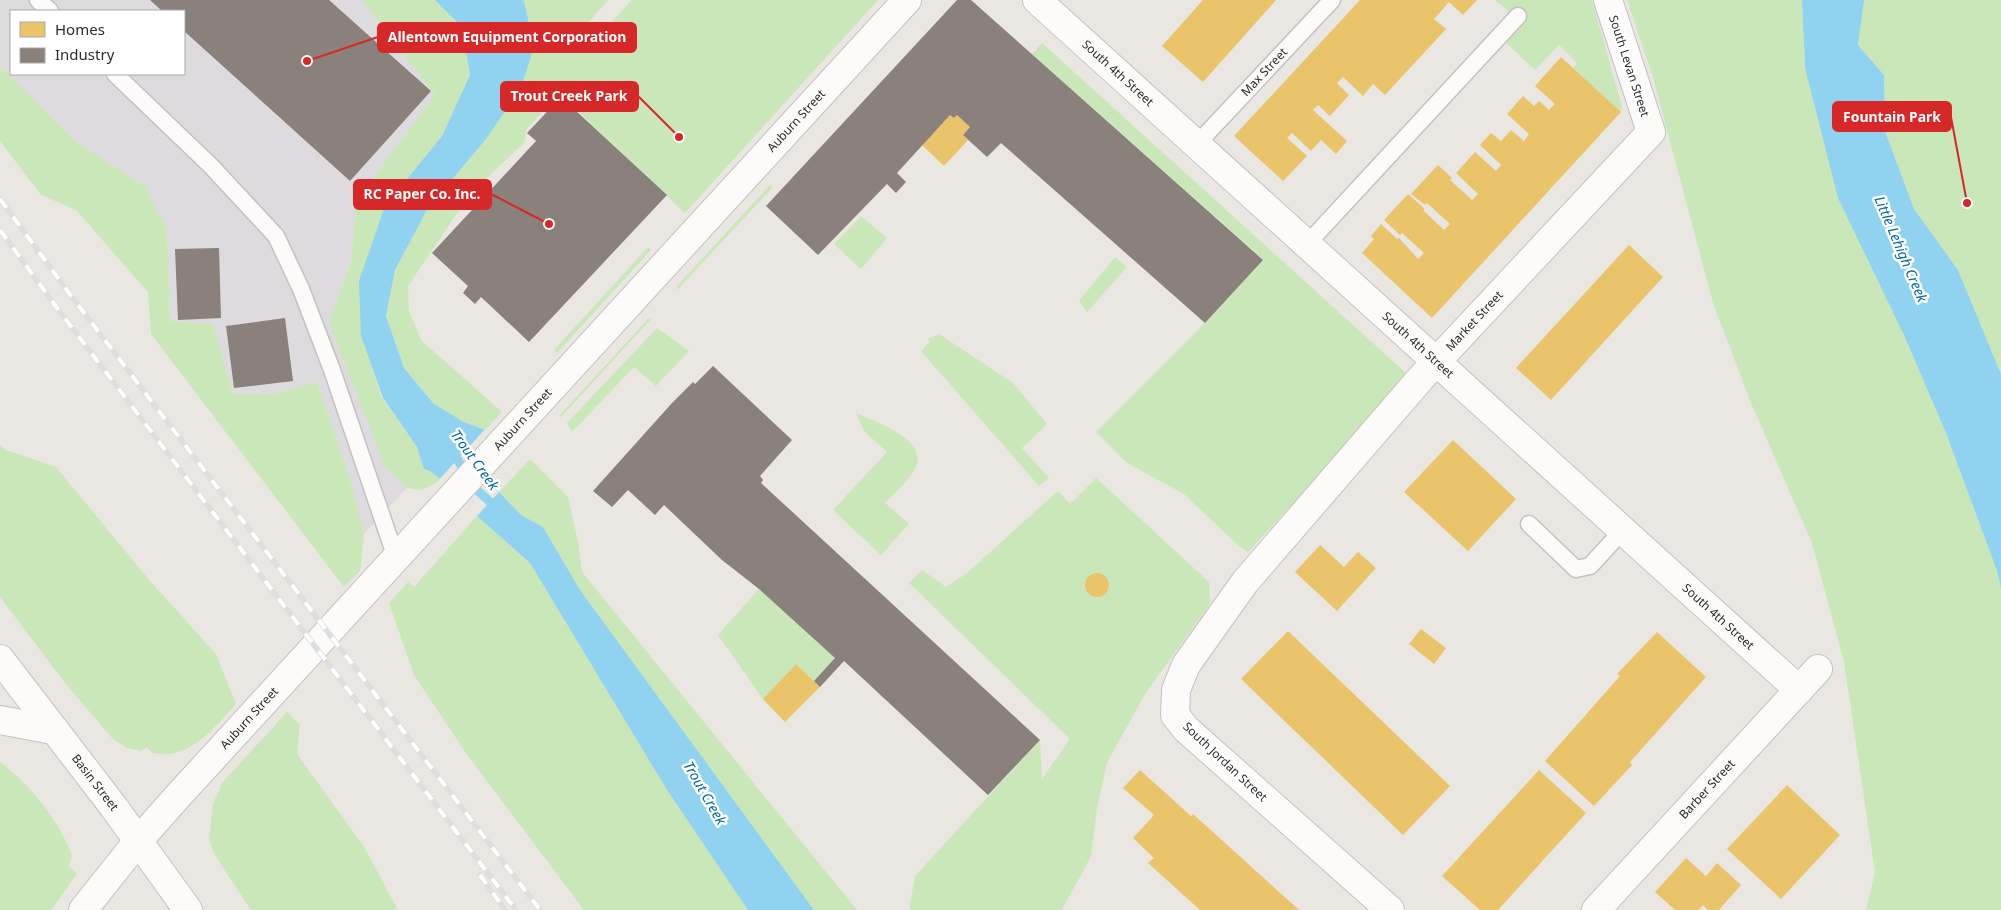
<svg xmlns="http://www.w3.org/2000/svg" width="2001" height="910" font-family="'Noto Sans',sans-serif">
<rect width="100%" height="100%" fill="#eae6e1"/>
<path fill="#dddbdd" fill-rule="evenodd" d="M0 0H362L435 95 357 199 351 262 329 323 385 467 407 488 364 534 352 486 317 382 272 394H233L213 324 170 321 167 231 146 187 77 143 0 67ZM11 11H184V74H11Z"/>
<path fill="#c9e7b8" d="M362 0H435L462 27 470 75 442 136 385 206 361 336 382 398 417 447 424 469 430 471 440 479 434 484 422 490 407 488 385 467 329 323 351 262 357 199 435 95Z
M458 0H608L583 29 594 40 632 0H878L685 213 559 93 526 130 525 142 470 194 408 286 409 311 421 340 502 412 485 430 464 422 434 404 404 368 386 316 395 270 428 208 486 139 521 88Z
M1495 0H1592L1622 106 1621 112 1573 68 1577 63 1559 45 1535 70 1505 42 1526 18 1515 9 1510 13Z
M1627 0H1802L1805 68 1904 335 1946 433 1997 571 2001 588V910H1866L1875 872 1844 662 1812 543 1751 403 1713 303 1654 81Z
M1864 0H2001V374L1958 270 1914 209 1885 131 1884 75 1858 45Z
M1042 43 1407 374 1319 475 1248 552 1239 546 1184 494 1127 463 1096 432 1205 323 1263 259 1032 54Z
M0 67 77 143 146 187 167 231 170 321 213 324 233 394H272L317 382 352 486 364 534 360 571 344 587 151 334 148 292 76 210 41 195 0 141Z
M770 185 773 187 677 290V286Z
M861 216 887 238 861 269 834 244Z
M648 247 651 250 557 353 554 350Z
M1115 257 1127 267 1087 312 1079 301Z
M648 319H651L561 417 560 415Z
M657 328 689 351 656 386 634 367 572 432 567 423Z
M939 334 1013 383 1047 424 1022 448 1049 478 1039 486 921 351 930 342 928 339Z
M856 413C875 422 933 440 914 471 906 483 894 493 885 503L909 524 881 555 833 510 887 452 864 431Z
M0 445 6 450 56 467 150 581 216 654 236 704C218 724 197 751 168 754 163 755 157 753 152 753L147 747 141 751 127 748 112 738 65 683 0 597Z
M530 459 568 497 578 542 582 572 857 910H814L580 590 543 527 521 515 499 492Z
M1096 478 1209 582 1210 604 1145 694 1107 763 1097 808 1091 856 1062 910H910V904L915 876 1040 740 1042 779 1070 739 909 583 922 570 946 587 967 573 1058 491 1070 504Z
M477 516 530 563 667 790 748 910H584L468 756 414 675 389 603 408 582 414 587Z
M759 589 835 658 814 681 796 664 763 699 718 635Z
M287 712 300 725 297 754 364 847 398 910H251L216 857 209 841 213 804 222 783Z
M0 762C29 784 60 821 72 856L69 866 77 874 51 910H0Z"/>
<path fill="#90d2f0" d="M435 0H522L524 1 531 33V56L521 88 486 139 428 208 395 270 386 316 404 368 434 404 464 422 485 430 440 479 430 471 424 469 417 447 383 398 361 336 359 281 385 206 442 136 470 75 462 27Z
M1802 0H1864L1858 45 1884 75 1885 131 1914 209 1958 270 2001 374V588L1997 571 1946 433 1904 335 1838 198 1805 68Z
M499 492 521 515 543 527 580 590 814 910H748L667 790 530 563 477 516Z"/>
<path fill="#eae6e1" d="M486 428 487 432 441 481H438Z"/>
<path fill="#e9c46a" d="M1203 0H1276L1203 82 1162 46Z
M1360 0H1477L1463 15 1449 2 1434 19 1446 29 1385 95 1373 84 1363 96 1343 77 1337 83 1349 95 1330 116 1318 105 1313 110 1347 141 1336 154 1321 140 1311 151 1292 133 1287 138 1307 156 1283 181 1234 136Z
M1561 57 1621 112 1432 318 1362 253 1374 239 1371 236 1381 224 1397 239 1399 238 1418 259 1424 253 1402 233 1400 235 1384 220 1408 194 1425 209 1423 210 1444 230 1450 224 1427 203 1425 205 1411 194 1438 165 1452 178 1450 180 1472 200 1478 194 1456 173 1475 152 1496 171 1501 165 1480 145 1491 133 1501 141 1511 130 1524 141 1529 134 1507 114 1523 96 1534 106 1539 101 1549 110 1555 104 1535 86Z
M950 115 954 118 957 115 970 127 963 135 968 140 944 166 922 145Z
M1629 245 1663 277 1551 400 1516 368Z
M1453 440 1516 499 1468 551 1404 492Z
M1320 545 1344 567 1358 552 1376 568 1337 611 1295 572Z
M1085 585a12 12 0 1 1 24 0a12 12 0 1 1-24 0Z
M1421 629 1446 648 1434 664 1409 644Z
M1288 631 1450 786 1403 835 1241 679Z
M1657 632 1706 677 1630 762 1632 765 1594 806 1545 761 1620 676 1617 674Z
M796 664 820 687 785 722 763 699Z
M1140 770 1191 816 1193 814 1299 910H1200L1148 863 1154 858 1133 838 1154 815 1123 788Z
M1539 770 1586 813 1498 910H1480L1442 876Z
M1787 785 1840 835 1781 899 1727 849Z
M1686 858 1706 876 1717 863 1741 885 1719 910H1708L1703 905 1699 910H1675L1655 892Z"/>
<path fill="#8a817c" d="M150 0H329L431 91 350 181 184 31V11H162Z
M957 0H971L1263 260 1205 323 1001 143 987 157 963 135 970 127 957 115 954 118 950 115 897 173 906 182 896 193 887 184 818 255 766 206Z
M561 97 667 195 529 342 481 297 475 304 463 293 468 286 432 253 536 141 527 133Z
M219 248 221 318 178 320 175 249Z
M285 318 293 381 234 388 226 326Z
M713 366 792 440 760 476 763 480 761 483 1040 740 988 795 844 661 820 687 814 681 835 658 759 589 722 560 664 505 655 515 628 490 612 507 593 491 672 403 693 382 695 384Z"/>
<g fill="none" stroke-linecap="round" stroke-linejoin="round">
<path stroke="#90d2f0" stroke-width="9" d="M452 451 477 490 498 509"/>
<g stroke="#c3c2c2" stroke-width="19">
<g id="lane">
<path d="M38 0 50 11"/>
<path d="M115 74 211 166 276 236 301 289 332 370 396 558"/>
<path id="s1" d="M1196 145 1332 0"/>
<path d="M1307 244 1518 16"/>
<path d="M1529 524 1576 569 1590 566 1623 530"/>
</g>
</g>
<g stroke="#c3c2c2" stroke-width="30">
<g id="street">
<path id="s2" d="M1037 0 1799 690"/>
<path d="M0 720 53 730"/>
<path id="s3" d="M1390 910 1186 729 1175 715 1176 690 1186 665 1245 582 1421 378 1651 132 1608 0"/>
<path id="s4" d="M1596 910 1818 669"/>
</g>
</g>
<g stroke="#c3c2c2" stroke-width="30">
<g id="secondary">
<path id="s5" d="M0 659 113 806 188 910"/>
<path id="s6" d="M83 910 138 841 178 796 907 0"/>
</g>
</g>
<use href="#lane" stroke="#fcfbfa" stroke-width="16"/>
<use href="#street" stroke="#fcfbfa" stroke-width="28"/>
<use href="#secondary" stroke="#fcfbfa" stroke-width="28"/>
<g stroke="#dededf" stroke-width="5.5">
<path id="rail" d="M0 199 72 297 540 910
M0 230 57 308 516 910
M480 875 505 910"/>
</g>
<use href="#rail" stroke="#fff" stroke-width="4" stroke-dasharray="11" stroke-linecap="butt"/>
</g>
<g text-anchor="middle" stroke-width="5" stroke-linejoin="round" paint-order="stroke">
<g font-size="12" fill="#2b2b2b" stroke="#fff">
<text transform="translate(1629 66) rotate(72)" y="4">South Levan Street</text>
<text dy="4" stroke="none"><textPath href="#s1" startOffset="100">Max Street</textPath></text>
<text dy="4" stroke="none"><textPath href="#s2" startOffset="109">South 4th Street</textPath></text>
<text dy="4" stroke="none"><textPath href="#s6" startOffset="1064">Auburn Street</textPath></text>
<text dy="4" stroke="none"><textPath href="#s3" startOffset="792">Market Street</textPath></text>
<text dy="4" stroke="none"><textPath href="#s2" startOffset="514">South 4th Street</textPath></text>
<text dy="4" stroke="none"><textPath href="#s6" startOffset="659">Auburn Street</textPath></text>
<text dy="4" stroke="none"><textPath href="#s2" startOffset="919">South 4th Street</textPath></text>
<text dy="4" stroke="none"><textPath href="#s6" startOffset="254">Auburn Street</textPath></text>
<text transform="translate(1225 762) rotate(43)" y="4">South Jordan Street</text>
<text dy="4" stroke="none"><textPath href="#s5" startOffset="156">Basin Street</textPath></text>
<text dy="4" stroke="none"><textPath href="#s4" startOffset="164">Barber Street</textPath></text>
</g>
<g font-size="14" font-style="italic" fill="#0666a5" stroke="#fff">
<text transform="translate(1901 249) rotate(67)" y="5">Little Lehigh Creek</text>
<text transform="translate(475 460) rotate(54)" y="5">Trout Creek</text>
<text transform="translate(705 793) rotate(60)" y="5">Trout Creek</text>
</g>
</g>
<path fill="none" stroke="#d62828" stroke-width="2" d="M307 61L378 37M679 137L638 96M1967 203L1951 117M549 224L491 194"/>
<g fill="#d62828" stroke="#fff" stroke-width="2">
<circle cx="307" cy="61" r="5"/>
<circle cx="679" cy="137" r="5"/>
<circle cx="1967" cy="203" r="5"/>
<circle cx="549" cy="224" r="5"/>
</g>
<g fill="#d62828" stroke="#d62828" stroke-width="2">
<rect x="378" y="23" width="258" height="29" rx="5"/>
<rect x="501" y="82" width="137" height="29" rx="5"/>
<rect x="1833" y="102" width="118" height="29" rx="5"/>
<rect x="354" y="180" width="137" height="29" rx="5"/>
</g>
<g font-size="14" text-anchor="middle" font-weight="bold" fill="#fff">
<text x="507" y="42">Allentown Equipment Corporation</text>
<text x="569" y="101">Trout Creek Park</text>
<text x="1892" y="122">Fountain Park</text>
<text x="422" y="199">RC Paper Co. Inc.</text>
</g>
<rect x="10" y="10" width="175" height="65" fill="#ffffff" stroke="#aaaaaa"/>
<rect x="20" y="22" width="25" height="15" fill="#e9c46a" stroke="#aaaaaa"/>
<text x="55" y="35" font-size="15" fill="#2b2b2b">Homes</text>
<rect x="20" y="48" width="25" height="15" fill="#8a817c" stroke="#aaaaaa"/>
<text x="55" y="60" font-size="15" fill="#2b2b2b">Industry</text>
</svg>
